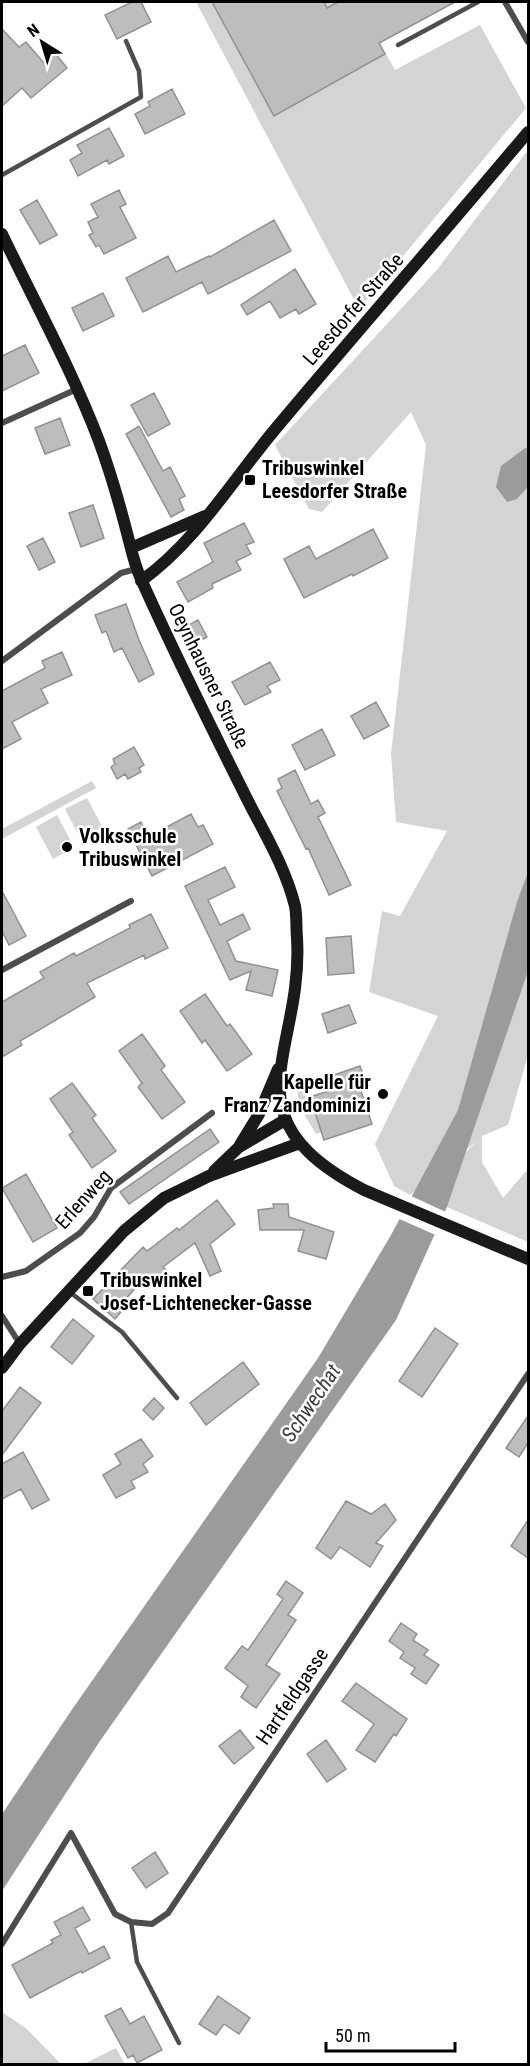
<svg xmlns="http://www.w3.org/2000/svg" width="530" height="2066" font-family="'Roboto Condensed',sans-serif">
<rect width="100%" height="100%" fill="#fff"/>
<path fill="#d4d4d4" d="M196 2H455L380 43 395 70 480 25 526 108 359 309Z
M528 150V449L525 448 517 499 528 487V1055L508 1125 482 1136V1162L503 1198 526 1171 528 1174V1242L447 1207 465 1153 477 1141 410 1195 394 1186 375 1144 438 1016 369 992 382 911 400 916 447 831 396 822 391 754 426 445 411 412 322 512 309 509 275 445 436 271Z
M92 781 96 788 2 839V829Z
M87 798 104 830 82 841 65 809Z
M57 815 74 847 53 859 36 827Z
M303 1083 310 1097 322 1132 316 1134C308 1120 293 1100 299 1084Z
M2 2012 27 2029 61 2064H2Z
M116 2048 125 2064H84Z"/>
<path fill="#9b9b9b" d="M525 448 528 449V487L517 499 507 502 496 487 501 466Z
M528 872V971L447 1207 396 1320 100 1741 2 1891V1814L73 1708 318 1358 391 1235 458 1110 517 902Z"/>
<path fill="#fff" d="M409 1195 448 1213 438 1236 397 1218Z"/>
<path fill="#bdbdbd" stroke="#919191" stroke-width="1.5" d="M132 2H141L151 22 117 39 105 15Z
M212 2H324L327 8 338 2H455L379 43 385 54 274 116Z
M2 29 19 47 26 42 44 63 55 53 67 68 31 98 22 88 2 106Z
M172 89 185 114 145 134 135 114 150 106 148 102Z
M109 128 124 156 109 164 107 160 78 176 70 160 82 153 77 145Z
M119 190 126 204 120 207 136 238 104 254 99 245 96 247 89 235 93 233 88 222 98 217 91 204Z
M37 200 57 235 40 244 20 210Z
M274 220 291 251 208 294 202 282 143 312 126 278 168 256 176 272 209 256 210 257Z
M295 269 316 304 299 314 296 309 280 318 270 301 247 315 241 305Z
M103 293 114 316 83 331 72 308Z
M25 345 39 373 2 391V356Z
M154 393 170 424 148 436 131 405Z
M60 418 70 445 45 454 35 428Z
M139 426 163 471 170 467 185 496 179 499 184 510 171 517 126 434Z
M93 505 104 538 81 547 69 513Z
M244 523 254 542 246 545 251 554 236 561 241 570 212 584 213 588 188 602 177 582 213 562 204 543Z
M373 529 388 558 353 576 352 574 304 598 284 559 309 546 316 559Z
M43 538 55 562 39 570 27 546Z
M126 604 139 640 154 674 139 682 122 648 114 652 106 631 102 633 95 615Z
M198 620 207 637 196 643 187 626Z
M62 652 72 675 41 689 48 703 12 722 21 739 2 749V691L45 668 42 661Z
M270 662 280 680 267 686 271 692 245 705 232 682Z
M376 702 389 726 364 739 351 716Z
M322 729 335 755 305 770 292 745Z
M134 747 144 765 139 768 141 772 128 779 125 774 117 779 111 767 115 764 113 759Z
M295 770 311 804 318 800 325 813 318 817 351 885 329 895 308 848 306 849 277 791 282 788 278 779Z
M191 814 198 827 203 825 213 844 152 876 128 829 141 822 148 837Z
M225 867 235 887 208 900 220 925 243 914 250 929 227 941 236 961 278 970 272 996 246 990 251 971 230 980 185 886Z
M2 891 26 936 9 945 2 931Z
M151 914 168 948 145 959 144 955 87 983 95 997 20 1041 22 1045 2 1057V1002L44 978 40 972 74 953 76 956 130 928 129 925Z
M351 936 354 973 328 975 326 938Z
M205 994 227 1026 230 1024 252 1054 227 1071 205 1040 202 1043 180 1011Z
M349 1005 356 1023 328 1033 322 1014Z
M142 1034 165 1066 161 1070 185 1102 162 1119 138 1087 142 1083 119 1051Z
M360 1066 365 1080 358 1082 372 1124 324 1140 310 1097 338 1088 334 1075Z
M72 1083 96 1115 92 1118 116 1151 92 1168 69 1135 73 1132 50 1099Z
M210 1129 219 1142 129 1204 120 1192Z
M26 1174 57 1228 33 1242 2 1188Z
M217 1200 235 1224 210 1244 221 1271 210 1276 195 1243 163 1267 167 1271 149 1288 142 1281 122 1303 126 1306 115 1319 93 1299 143 1247 147 1251 177 1228 179 1230Z
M273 1204H288L289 1217 334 1232 326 1259 298 1251 304 1230H260L258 1210 274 1208Z
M73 1319 94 1336 72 1364 51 1347Z
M435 1328 458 1344 422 1397 399 1381Z
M243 1362 259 1384 206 1425 190 1403Z
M20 1387 41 1403 2 1455V1411Z
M154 1398 164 1408 153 1420 143 1410Z
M528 1416V1443L519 1457 506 1448Z
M141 1439 153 1456 143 1464 148 1472 131 1481 135 1488 116 1498 103 1475 121 1464 115 1454Z
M23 1452 49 1500 32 1509 21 1489 2 1499V1464Z
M346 1501 371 1514 385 1504 396 1520 376 1543 383 1546 370 1567 340 1547 331 1559 316 1548Z
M528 1520V1558L511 1546Z
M286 1581 303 1593 288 1615 296 1620 266 1665 280 1674 256 1708 241 1697 248 1686 225 1668 242 1646 248 1650 283 1599 277 1594Z
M401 1623 417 1634 413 1640 428 1650 424 1655 439 1665 426 1684 411 1674 415 1668 400 1658 404 1652 389 1641Z
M356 1683 407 1719 396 1736 394 1734 375 1762 356 1750 374 1724 342 1701Z
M240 1730 254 1748 234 1764 219 1746Z
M326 1740 346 1769 327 1782 307 1754Z
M155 1852 168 1873 146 1888 132 1868Z
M83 1907 90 1920 75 1928 89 1954 104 1946 110 1958 82 1973 81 1971 30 1998 12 1965 53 1943 51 1940 61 1935 54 1922Z
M218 1996 250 2018 239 2034 224 2024 216 2035 199 2024Z
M121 2008 130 2024 144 2016 162 2050 137 2063 133 2055 128 2058 105 2016Z"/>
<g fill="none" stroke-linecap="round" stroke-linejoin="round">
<path stroke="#4d4d4d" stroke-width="4.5" d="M398 45 478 2
M2 175 141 97 139 71 126 41
M71 1293 122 1332 177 1398
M131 1922 137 1962 179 2043"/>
<path stroke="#4d4d4d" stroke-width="6" d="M505 2 528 42
M2 423 77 389
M2 661 121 573 136 569
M2 970 131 901
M2 1277 26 1271 80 1233 94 1217 111 1188 212 1113
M2 1316 20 1344
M2 1944 71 1833 115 1914 131 1922 152 1924 168 1913 528 1374"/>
<path stroke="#1a1a1a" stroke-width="12" d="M2 234C35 303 72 370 99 441 110 471 119 502 127 533 131 548 134 564 141 579 173 651 209 723 245 795 263 831 285 866 295 906 297 916 296 927 297 938 304 1054 222 1116 364 1190L528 1259
M131 548 205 516
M141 581C197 541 233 479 277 427 360 328 445 231 528 132
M240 1145 259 1114 278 1069
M214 1171 239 1147 285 1120
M2 1368 20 1344 124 1231 164 1198 209 1176 300 1143"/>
</g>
<g fill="#000" stroke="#fff" stroke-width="2">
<rect x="244" y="474" width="12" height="12" rx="3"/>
<circle cx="67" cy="847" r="6"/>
<circle cx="383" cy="1094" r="6"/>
<rect x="82" y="1285" width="12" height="12" rx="3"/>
</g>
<g text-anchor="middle" stroke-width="5" stroke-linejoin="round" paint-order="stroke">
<g font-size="20" fill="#000" stroke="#fff">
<text transform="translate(353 309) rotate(-49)" y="7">Leesdorfer Straße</text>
<text transform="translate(209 676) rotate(64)" y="7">Oeynhausner Straße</text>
<text transform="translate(83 1199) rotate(-48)" y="7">Erlenweg</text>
<text transform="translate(292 1696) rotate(-56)" y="7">Hartfeldgasse</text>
</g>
<g font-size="20" font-weight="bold" fill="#000" stroke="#fff" text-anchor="start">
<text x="262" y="475">Tribuswinkel<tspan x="262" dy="23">Leesdorfer Straße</tspan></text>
<text x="79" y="843">Volksschule<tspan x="79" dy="23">Tribuswinkel</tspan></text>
<text x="371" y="1089" text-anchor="end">Kapelle für<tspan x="371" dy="23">Franz Zandominizi</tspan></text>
<text x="100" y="1287">Tribuswinkel<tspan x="100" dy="23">Josef-Lichtenecker-Gasse</tspan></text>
</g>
<g font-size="21" font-style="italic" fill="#3c3c3c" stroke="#fff">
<text transform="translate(311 1403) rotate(-56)" y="7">Schwechat</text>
</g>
</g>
<rect width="530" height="2066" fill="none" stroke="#000000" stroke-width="6"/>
<g transform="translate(42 42) rotate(323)" stroke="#ffffff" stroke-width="4.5" paint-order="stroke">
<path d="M0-4.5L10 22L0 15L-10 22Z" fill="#000000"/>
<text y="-9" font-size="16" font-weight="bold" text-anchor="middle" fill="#000000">N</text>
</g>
<path d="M326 2042v9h129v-9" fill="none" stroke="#000000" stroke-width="3"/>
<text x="335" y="2042" font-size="18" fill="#000000" stroke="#ffffff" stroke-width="4.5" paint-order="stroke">50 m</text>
</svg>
